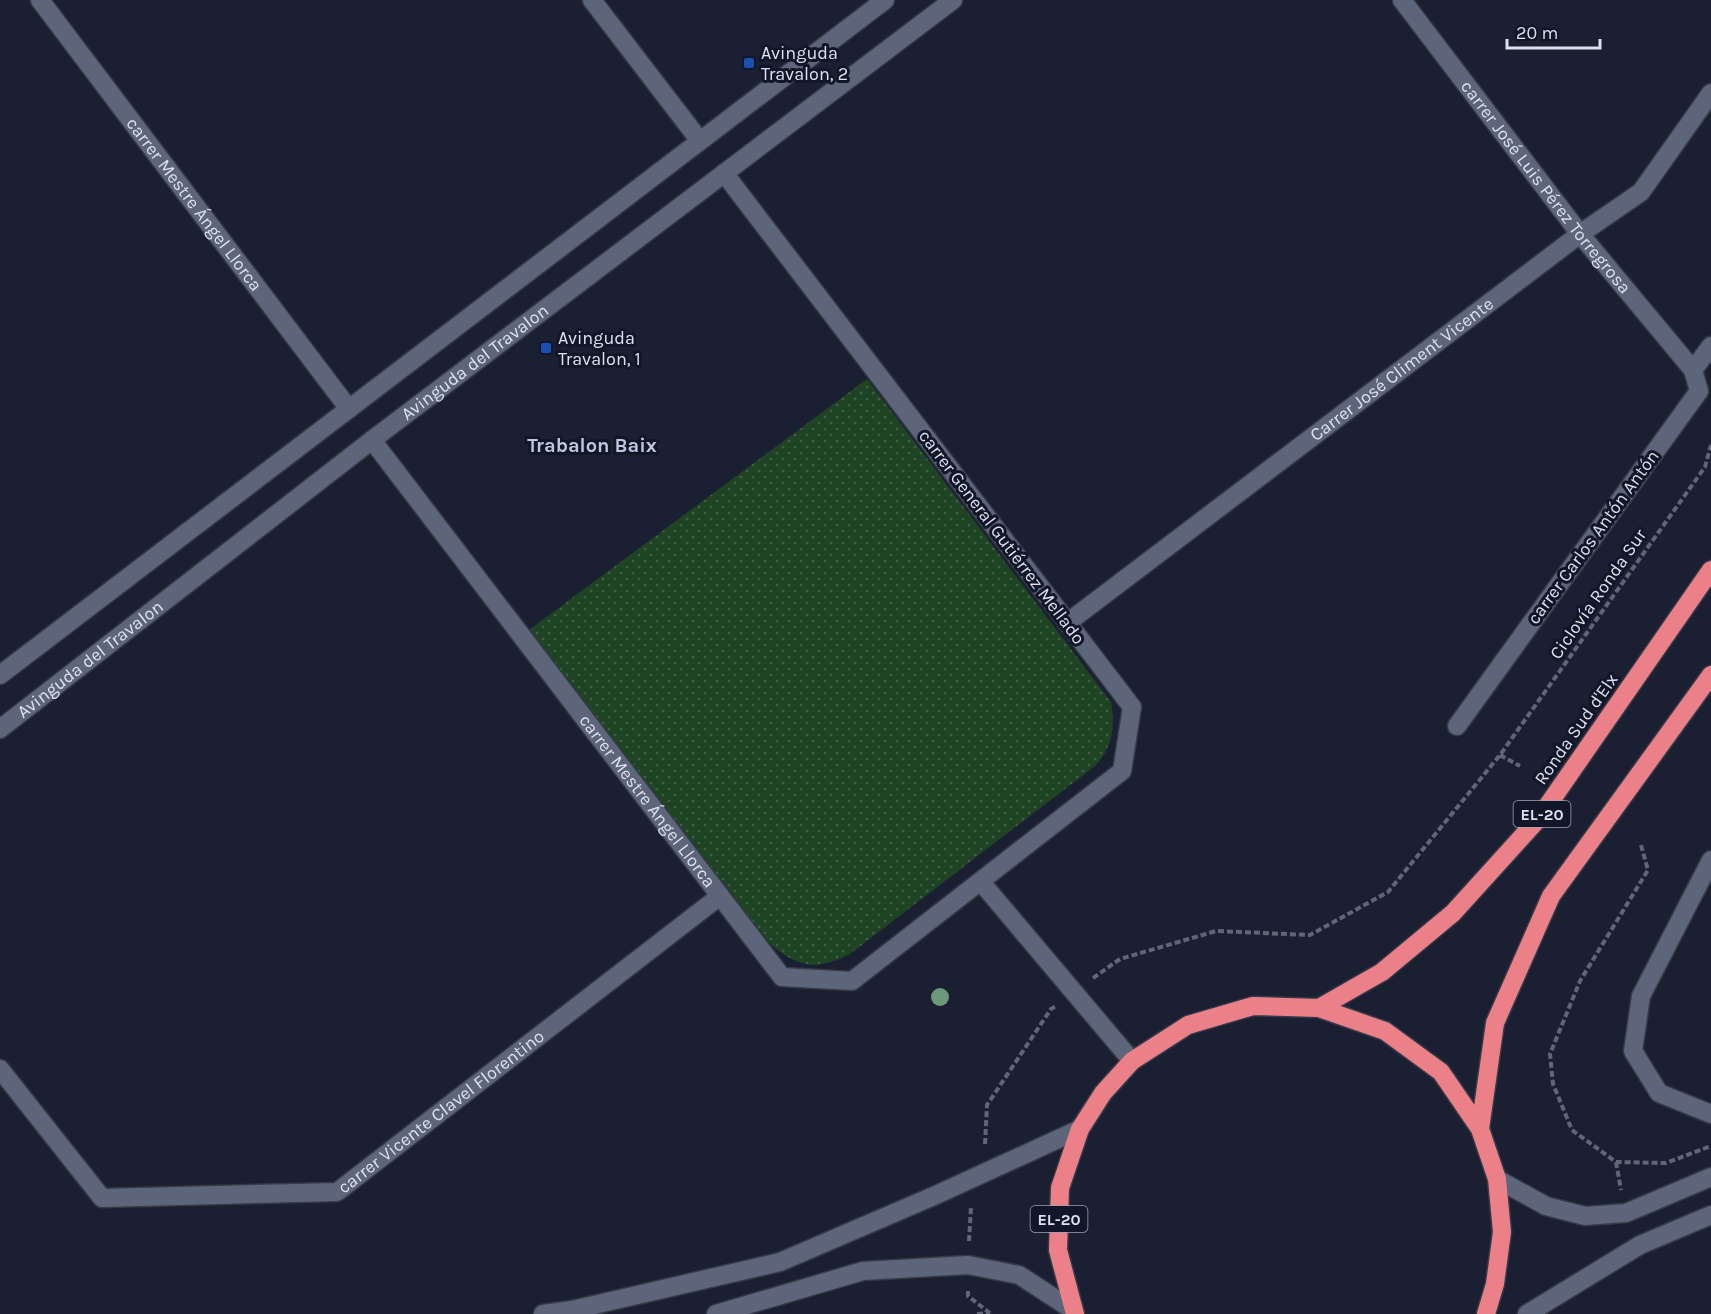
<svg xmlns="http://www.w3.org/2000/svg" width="1711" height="1314" font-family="Karla,sans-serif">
<defs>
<pattern id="park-dots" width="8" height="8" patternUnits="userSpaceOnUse" patternTransform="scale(1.5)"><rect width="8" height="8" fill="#1f4424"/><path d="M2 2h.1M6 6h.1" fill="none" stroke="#3f5f44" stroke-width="1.8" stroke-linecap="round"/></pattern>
</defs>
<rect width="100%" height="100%" fill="#1a2032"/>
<path fill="url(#park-dots)" d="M867 379 1111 702C1115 727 1113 747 1095 766L850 954C816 971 799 968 770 944L529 630Z"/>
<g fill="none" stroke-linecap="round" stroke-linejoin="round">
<g stroke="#353948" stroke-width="21">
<g id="street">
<path id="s1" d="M40 0 349 409"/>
<path d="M592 0 700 141"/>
<path id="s2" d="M1402 0 1580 234 1693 370 1699 391 1457 726"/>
<path d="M1693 370 1711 346"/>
<path id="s3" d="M372 440 782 977 852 981 1122 771 1132 707 724 173"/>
<path id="s4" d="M1067 623 1580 234 1641 192 1711 93"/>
<path d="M0 675 885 0"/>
<path id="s5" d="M0 729 372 440 953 0"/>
<path d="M1711 860 1641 996 1633 1051 1659 1093 1711 1114"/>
<path d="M981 882 1132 1061"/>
<path id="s6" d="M0 1069 102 1198 337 1192 720 896"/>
</g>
</g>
<g stroke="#353948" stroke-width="21">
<path id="secondary" d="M1497 1179 1546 1206 1585 1216 1626 1213 1711 1177
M543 1314 572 1310 780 1262 936 1195 1080 1129
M716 1314 863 1271 968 1265 1019 1275 1073 1310
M1527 1314 1640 1245 1711 1215"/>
</g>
<g stroke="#353948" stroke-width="21">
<path id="highway" d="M1319 1008 1382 972 1453 913 1539 818 1711 570
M1480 1129 1495 1023 1551 896 1711 675
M1075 1314 1058 1250 1060 1188 1080 1129 1103 1093 1132 1061 1188 1025 1253 1006 1319 1008 1385 1031 1441 1072 1480 1129 1497 1179 1502 1232 1495 1284 1486 1314"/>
</g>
<path stroke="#616676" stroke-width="4" stroke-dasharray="6 3" stroke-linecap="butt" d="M1500 755 1520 766
M1641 845 1648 870 1580 981 1550 1054 1553 1084 1572 1130 1616 1162 1666 1163 1711 1146
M1093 978 1120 959 1216 931 1310 935 1388 892 1500 755 1705 467 1711 445
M985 1144 987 1105 1051 1009 1056 1006
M1616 1162 1621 1190
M969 1241 971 1207
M968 1291V1296L991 1314
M977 1314 989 1313"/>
<use href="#street" stroke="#5d657a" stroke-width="18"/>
<use href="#secondary" stroke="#5d657a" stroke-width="18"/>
<use href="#highway" stroke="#ec8088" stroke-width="18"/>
</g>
<circle fill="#6c987b" cx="940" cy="997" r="9"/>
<g fill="#1a4fb4" stroke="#111728" stroke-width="2">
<rect x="743" y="57" width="12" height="12" rx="3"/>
<rect x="540" y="342" width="12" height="12" rx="3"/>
</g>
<g text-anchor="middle" stroke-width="6" stroke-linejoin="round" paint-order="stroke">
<g fill="#111728" stroke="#a0a4b3" stroke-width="1.5">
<rect x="1513.5" y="801" width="57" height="26" rx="4.5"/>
<rect x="1030.5" y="1206" width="57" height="26" rx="4.5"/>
</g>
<g font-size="16" font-weight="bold" fill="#dde1ee">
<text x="1542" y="820">EL-20</text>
<text x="1059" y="1225">EL-20</text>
</g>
<g font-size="18" fill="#dde1ee" stroke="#111728" text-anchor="start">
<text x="761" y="59">Avinguda<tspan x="761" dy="21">Travalon, 2</tspan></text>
<text x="558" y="344">Avinguda<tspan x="558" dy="21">Travalon, 1</tspan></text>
</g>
<g font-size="18" fill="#dde1ee" stroke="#111728">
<text dy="6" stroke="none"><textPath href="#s2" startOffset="236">carrer José Luis Pérez Torregrosa</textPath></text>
<text dy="6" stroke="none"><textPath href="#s1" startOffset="256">carrer Mestre Ángel Llorca</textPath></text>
<text dy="6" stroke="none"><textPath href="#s5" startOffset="600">Avinguda del Travalon</textPath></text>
<text dy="6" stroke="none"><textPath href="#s4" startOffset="420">Carrer José Climent Vicente</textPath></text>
<text transform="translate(1002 537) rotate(53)" y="6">carrer General Gutiérrez Mellado</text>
<text transform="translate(1593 537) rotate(-54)" y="6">carrer Carlos Antón Antón</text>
<text transform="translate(1598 594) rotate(-55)" y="6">Ciclovía Ronda Sur</text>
<text dy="6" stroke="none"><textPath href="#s5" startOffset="114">Avinguda del Travalon</textPath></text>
<text transform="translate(1576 729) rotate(-55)" y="6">Ronda Sud d'Elx</text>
<text dy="6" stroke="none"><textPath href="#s3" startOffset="454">carrer Mestre Ángel Llorca</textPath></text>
<text dy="6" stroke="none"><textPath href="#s6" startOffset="531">carrer Vicente Clavel Florentino</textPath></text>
</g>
<g font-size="20" font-weight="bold" fill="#bec7df" stroke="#111728">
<text x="592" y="452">Trabalon Baix</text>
</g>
</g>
<path d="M1507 39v9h93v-9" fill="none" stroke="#dde1ee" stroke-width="3"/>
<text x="1516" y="39" font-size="18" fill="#dde1ee" stroke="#111728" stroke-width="4.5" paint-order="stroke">20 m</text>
</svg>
